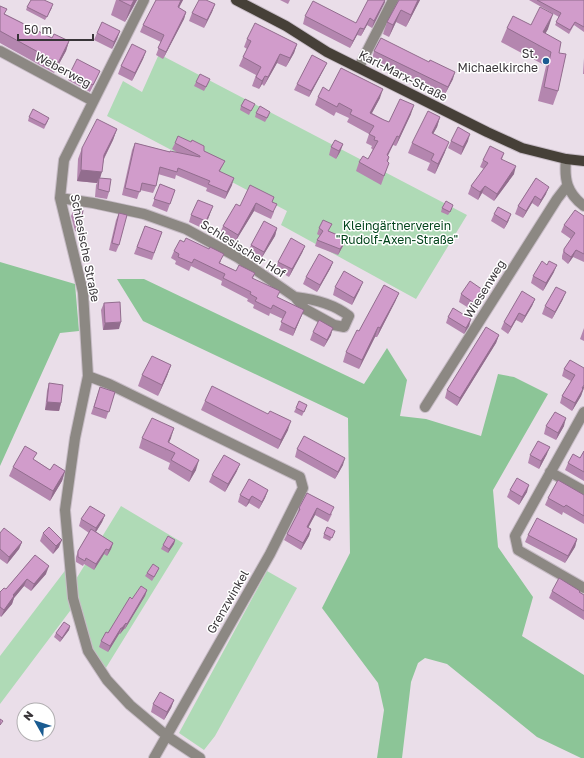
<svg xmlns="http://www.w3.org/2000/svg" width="584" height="758" font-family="'Golos Text',sans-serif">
<rect width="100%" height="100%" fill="#eadee9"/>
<path fill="#afdab6" d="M159 54 467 215 416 299 281 225 287 211 107 116 123 81 142 92Z
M121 506 183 543 104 671 90 651 73 584Z
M67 568 73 607 0 704V656Z
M267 571 297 588 215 736 204 750 179 733Z"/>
<path fill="#8cc597" d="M0 262 75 284 79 331 60 333 0 466Z
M117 279H144L364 384 387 348 407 380 400 416 426 419 481 436 498 374 514 377 548 394 493 490 498 547 533 597 522 636 584 675V758H581L537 737 447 664 425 658 418 663 411 682 402 758H377L384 710 378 683 322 608 350 553 348 418 143 321Z"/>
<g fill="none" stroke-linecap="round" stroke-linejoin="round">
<g stroke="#c7bcc6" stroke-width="12">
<path id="minor" d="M144 0 64 160 60 198 83 292 88 376 109 384 300 477 303 488 270 554 154 758
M0 51 93 101
M359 67 393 0
M566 159C564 180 567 193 584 206
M60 198 93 203 144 214 186 229 237 257 295 297 305 309 334 325 344 327 349 316C334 304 313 299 295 297
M88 376 75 438 65 510 73 598 88 651 107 680 130 705 167 736 200 758
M425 407 557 199 567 186
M584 412 515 536 518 550 584 588
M550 472 584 491"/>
</g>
<g stroke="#c7bcc6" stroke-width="12">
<path id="major" d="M236 0 286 26 327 52 487 132 522 148 566 159 584 161"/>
</g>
<use href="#minor" stroke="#8c8883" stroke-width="10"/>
<use href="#major" stroke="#464038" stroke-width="10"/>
</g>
<path fill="#b486af" d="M116 0H137L125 22 111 15Z
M156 0H183L179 8 186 12 184 19 163 59 156 55 161 42 140 32 143 25Z
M280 0H290L288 4Z
M399 0H420L406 27 396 22 389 37 383 34 387 22Z
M529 0H584V32L574 25 569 34 555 25 559 17Z
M385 2 372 28 367 25 361 36 357 35 350 48 303 24 305 16 356 23Z
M215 4 212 12 204 28 189 21 192 13Z
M0 6 5 14 52 38 69 41 66 51 54 73 0 43Z
M27 7 52 8 45 20 26 10Z
M507 28 548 29 545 33 559 53 558 91 553 105 538 101 546 66 501 42Z
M120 31 117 39 112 49 94 40 97 33Z
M247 39 297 44 294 53 286 67 277 63 264 86 262 84 259 89 252 86 256 75 239 66 243 57 247 49 244 47Z
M146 51 143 59 132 81 118 74 121 66Z
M374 51 453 79 445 94 372 59Z
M584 58V74H583Z
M324 69 309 97 294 90 297 84Z
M100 71 97 78 90 92 68 80 70 73Z
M196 82H209L204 91 194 86Z
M329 91 380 98 372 113 384 120 389 122 411 114 396 146 393 145 388 156 389 157 388 162 389 163 381 185 356 171 359 162 368 159 373 150 371 148 372 146 366 143 369 134 347 122 349 118 336 112 334 116 315 105 318 97Z
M241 106 253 107 249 115 240 110Z
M256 113 269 115 265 122 255 117Z
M29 117 48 121 44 129 28 121Z
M440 117 437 127 433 134 445 152 435 174 427 170 430 163 408 153 412 143Z
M117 129 113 140 104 159 100 178 109 192 107 199 95 197 96 185 97 183 77 181 78 159 82 148Z
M451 141H468L461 155 448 148Z
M135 143 170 152 178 153 172 149 175 143 204 151 225 161 220 171 232 185 225 199 206 191 207 188 176 175 175 179 158 174 156 186 153 193 140 190 137 199 122 195 132 150Z
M343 144 340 152 336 159 329 155 331 147Z
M504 153 502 159 514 174 494 201 482 193 478 200 468 194 471 186 484 169 480 167 483 160Z
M536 178 546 194 538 207 532 203 523 218 515 214 518 206Z
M160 184 175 190 167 212 152 206Z
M274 197 272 202 274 212 271 219 254 211 235 242 220 233 223 226 240 206Z
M442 208 452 209 448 215 441 212Z
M74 209 83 210 79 232 75 231 71 216Z
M119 213V245L116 252 109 250 116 220Z
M210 214 204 229 189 222 191 215Z
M494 214H511L508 222 504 229 491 221Z
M584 216V262L573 257 568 264 562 259V256L564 249 571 239 561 232 564 225Z
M145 226 162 232 152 260 134 254Z
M277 228 275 236 261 259 248 252 251 245Z
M319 228 329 231 347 239 344 244 338 255 315 246 317 240 320 236 317 234Z
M305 246 302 253 289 277 275 269 278 262Z
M174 251 221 261 220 263 236 271 255 273 253 278 277 297 304 310 293 336 279 330 283 319 270 313 269 316 253 308 254 305 247 301 248 299 221 285 222 281 191 266 189 271 175 264 176 261 171 258Z
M333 262 330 269 317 292 303 284 306 277Z
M554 272 543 291 531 283 533 276Z
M335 287 360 289 352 305 333 295Z
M483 290 480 297 472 310 459 302 461 294Z
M399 293 395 302 377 337H375L359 369 343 362 346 352 359 331Z
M535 299 532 306 522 323 516 320 508 334 501 329 504 322Z
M563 299 552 319 542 314 545 306Z
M104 303 119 329 103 330 101 310Z
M448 317 471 319 469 326 464 334 446 323Z
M584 328V341L580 339Z
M313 332 331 335 324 347 310 340Z
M499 335 496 343 457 406 445 398 447 390Z
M570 360 583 389 581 396 572 411 560 403 562 396 571 381 562 376 564 369Z
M171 365 167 376 158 396 138 386 142 375Z
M49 383 61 403 59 411 45 410 47 391Z
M100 387 115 392 106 419 91 414Z
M205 401 288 430 278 449 201 410Z
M307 405 302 416 294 412 296 408Z
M546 426H564L556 440 544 434Z
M142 438H171L169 442 196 470 189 482 168 469 170 463 139 448Z
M297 449 343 465 335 479 295 457Z
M584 451V481L565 470 568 463 580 458Z
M547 454 539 469 528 463 530 455Z
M35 460 50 470 65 471 62 481 50 501 9 476 13 467Z
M237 471 225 492 209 482 212 475Z
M268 490 265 498 259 509 249 503 246 507 238 502 240 495Z
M510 490 527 492 519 505 507 497Z
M307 493 332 514 328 522 315 515 308 527 311 529 309 536 301 550 284 540 287 534 297 515 299 508Z
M584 495V524L563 512 562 515 545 505 548 498Z
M105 515 102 522 96 532 113 543 111 549 107 556 104 554 94 570 84 564 83 566 76 562V557L78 551 89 533 79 526 81 519Z
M335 531 330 541 323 538 324 534Z
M0 533 22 542 19 549 7 564 0 559Z
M43 533 59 547 53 554 40 541Z
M528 535 577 539 575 547 565 563 525 542Z
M175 540 174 544 168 553 161 549 163 545Z
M35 555 46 574 31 591 24 586 14 598 12 604 1 617 0 616V592L6 589Z
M159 568 158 571 152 581 145 576 147 573Z
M147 590 145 596 125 629H124L120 634H119L108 652 99 647 101 641 108 633 132 599Z
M552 591 580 592 584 595V620L549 598Z
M70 626 69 630 60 642 54 637 56 633Z
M174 700 171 708 164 720 151 712 153 704Z"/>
<path fill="#926d8e" d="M134 0H137L125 22 131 6Z
M181 0H183L175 14Z
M385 0V2L372 28 374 21Z
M418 0H420L406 27 411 15Z
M215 4 212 12 204 28 207 20Z
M401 10 396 22 389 37 393 25Z
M186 12 184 19 163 59 166 52Z
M553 14 548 29 538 47 543 32Z
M370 18 367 25 361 36 364 29Z
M360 28 357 35 350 48 353 41Z
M120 31 117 39 112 49 114 42Z
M69 41 66 51 54 73 58 63Z
M297 44 294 53 286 67 290 58Z
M146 51 143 59 132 81 135 73Z
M280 54 277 63 264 86 268 77Z
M327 63 324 69 309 97 311 91Z
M455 72 453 79 445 94 448 87Z
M265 76 262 84 259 89 262 81Z
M383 89 380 98 367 122 370 113Z
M414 105 411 114 396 146 399 137Z
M440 117 437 127 428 143 432 133Z
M117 129 113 140 100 166 104 155Z
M470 134 468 141 461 155 463 147Z
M397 136 393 145 383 164 387 155Z
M449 142 445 152 435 174 438 164Z
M343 144 340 152 336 159 339 151Z
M516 166 514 174 494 201 497 194Z
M81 170 102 172 99 181V178L97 183 77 181Z
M234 178 232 185 225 199 227 192Z
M485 186 482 193 478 200 480 192Z
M549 187 546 194 538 207 541 200Z
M535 196 532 203 523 218 526 211Z
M256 203 254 211 235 242 238 235Z
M213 206 210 214 204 229 206 221Z
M511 214 508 222 504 229 507 222Z
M77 224H81L79 232 75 231Z
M277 228 275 236 261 259 264 252Z
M347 239 344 244 338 255 340 249Z
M305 246 302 253 289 277 292 269Z
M576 250 573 257 568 264 571 257Z
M333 262 330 269 317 292 320 285Z
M557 265 554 272 543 291 546 283Z
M363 282 360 289 352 305 354 298Z
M483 290 480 297 472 310 474 303Z
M566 292 563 299 552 319 555 312Z
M399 293 395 302 377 337 380 328Z
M535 299 532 306 522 323 525 316Z
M304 310 301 317 293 336 295 329Z
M519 313 516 320 508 334 511 327Z
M471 319 469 326 464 334 466 328Z
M121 322 119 329 103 330 105 323Z
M378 327 375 337 359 369 362 360Z
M333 328 331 335 324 347 327 340Z
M499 335 496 343 457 406 460 398Z
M171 365 167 376 158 396 162 385Z
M584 385V388L581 396 572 411 575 403Z
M47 402 61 403 59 411 45 410Z
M566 418 564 426 556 440 558 433Z
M291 421 288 430 278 449 281 440Z
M174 428 171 438 165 451 168 442Z
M550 447 547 454 539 469 541 461Z
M345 458 343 465 335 479 338 472Z
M199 460 196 470 189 482 192 472Z
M240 464 237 471 225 492 228 484Z
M65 471 62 481 50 501 53 491Z
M529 485 527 492 519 505 522 497Z
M268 490 265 498 259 509 262 502Z
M252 496 249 503 246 507 249 500Z
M317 508 315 515 305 534 307 527Z
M105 515 102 522 94 535 96 528Z
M311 529 309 536 301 550 303 543Z
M577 539 575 547 565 563 568 556Z
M62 540 59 547 53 554 56 546Z
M175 540 174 544 168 553 169 549Z
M22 542 19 549 7 564 9 557Z
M113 543 111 549 107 556 109 550Z
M106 549 104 554 94 570 96 564Z
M49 566 46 574 31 591 34 584Z
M27 579 24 586 14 598 12 604 1 617 4 610 13 595Z
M147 590 145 596 125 629 127 624Z
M126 623 124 629 120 634 122 628Z
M70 626 69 630 60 642 62 638Z
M121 628 119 634 108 652 110 646Z
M174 700 171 708 164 720 167 712Z"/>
<path fill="#d19ccb" stroke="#926d8e" d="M31 0H44L53 4 47 17 27 7Z
M119 0H134L131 6Z
M156 0H181L178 7 186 12 166 52 158 48 164 35 143 25Z
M199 0H206L215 4 207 20 192 13Z
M368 0H385L374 21 370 18 364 29 360 28 353 41 305 16 313 1 356 23Z
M399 0H418L411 15 401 10 393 25 387 22Z
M537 0H584V27L575 22 570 30 556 22 561 13Z
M0 6 7 9 4 14 52 38 54 34 69 41 58 63 0 31Z
M540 7 553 14 543 32 561 42 559 53 566 54 558 91 544 87 551 52 507 28 513 16 531 25Z
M102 22 120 31 114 42 97 33Z
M255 23 297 44 290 58 280 54 268 77 265 76 262 81 256 77 261 67 243 57 251 41 247 39Z
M381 38 429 62 430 60 455 72 448 87 374 51Z
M132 44 146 51 135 73 121 66Z
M312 55 327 63 311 91 297 84Z
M77 59 100 71 93 85 70 73Z
M341 68 383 89 370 113 384 120 389 122 400 99 414 105 399 137 397 136 387 155 389 157 387 161 389 163 384 176 359 162 363 156 368 159 378 141 374 140 375 137 369 134 374 126 350 114 352 110 339 103 337 107 318 97 323 87 329 91Z
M200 74 210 79 206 87 196 82Z
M245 99 255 104 251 111 241 106Z
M260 106 270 112 267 118 256 113Z
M33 109 49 118 45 125 29 117Z
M428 111 440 117 432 133 449 142 438 164 431 160 434 154 412 143Z
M97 119 117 129 104 155 102 172 81 170 82 148Z
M458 127 470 134 463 147 451 141Z
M178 136 191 142 192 140 204 146V151L225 161 219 171 234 178 227 192 208 184 210 181 178 168 177 172 160 167 156 186 142 183 140 192 125 188 135 143 170 152V151L200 157V156L175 143Z
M335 140 343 144 339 151 331 147Z
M490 146 504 153 501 159 516 166 497 194 485 186 480 192 471 186 488 163 483 160Z
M99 178 111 179 109 192 98 189Z
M536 178 549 187 541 200 535 196 526 211 518 206Z
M160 184 175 190 170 204 154 199Z
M250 185 274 197 272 202 277 204 273 212 256 203 238 235 223 226 236 204 240 206Z
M198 200 213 206 206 221 191 215Z
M446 201 453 205 450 212 442 208Z
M498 207 511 214 507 222 494 214Z
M74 209 83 210 81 224H77Z
M575 210 584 216V254L576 250 571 257 564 252V249L575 233 564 225Z
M119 213 127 215 119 245 112 243Z
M323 220 332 224 328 231 347 239 340 249 317 240 323 231 319 228Z
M264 221 277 228 264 252 251 245Z
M145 226 162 232 154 253 137 247Z
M186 238 209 249 210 247 224 254 219 263 236 271 239 265 255 273 252 278 280 291 277 297 304 310 295 329 281 322 286 312 273 305 271 309 255 301 257 298 250 294 251 292 223 278 225 274 194 259 192 263 178 257 179 254 174 251 180 240 184 242Z
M291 238 305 246 292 269 278 262Z
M319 254 333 262 320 285 306 277Z
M542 261 547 265 549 261 557 265 546 283 533 276Z
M344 271 363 282 354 298 335 287Z
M470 281 483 290 474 303 461 294Z
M384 285 399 293 380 328 378 327 362 360 346 352 357 330 359 331Z
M556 287 566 292 555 312 545 306Z
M522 291 535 299 525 316 519 313 511 327 504 322Z
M120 302 121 322 105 323 104 303Z
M453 308 471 319 466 328 448 317Z
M319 320 333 328 327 340 313 332Z
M486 327 499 335 460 398 447 390Z
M152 356 171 365 162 385 142 375Z
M570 360 584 368V385L582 388 583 389 575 403 562 396 575 375 564 369Z
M49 383 63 385 61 403 47 402Z
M212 386 268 414 270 411 291 421 281 440 205 401Z
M100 387 115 392 109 412 94 407Z
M299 401 307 405 304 412 296 408Z
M555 412 566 418 558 433 546 426Z
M152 418 174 428 168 442 199 460 192 472 171 460 175 453 142 438Z
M304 436 345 458 338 472 297 449Z
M538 441 550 447 541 461 530 455Z
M25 446 37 453 33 459 50 470 54 464 65 471 53 491 13 467Z
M584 451V472L568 463 573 454 580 458Z
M224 455 240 464 228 484 212 475Z
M517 478 529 485 522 497 510 490Z
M249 479 268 490 262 502 252 496 249 500 240 495Z
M558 480 584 495V516L566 505 564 507 548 498Z
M307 493 334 507 330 515 317 508 307 527 311 529 303 543 287 534 300 509 299 508Z
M90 506 105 515 96 528 81 519Z
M537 518 577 539 568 556 528 535Z
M49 527 62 540 56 546 43 533Z
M327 527 335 531 332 538 324 534Z
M4 528 22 542 9 557 0 549V533Z
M91 529 113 543 109 550 106 549 96 564 86 558 85 561 78 557V551Z
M168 536 175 540 169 549 163 545Z
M35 555 49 566 34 584 27 579 13 595 14 596 4 610 0 607V592L4 588 6 589Z
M153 564 159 568 154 577 147 573Z
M559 578 580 591 579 592 584 595V611L552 591Z
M141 586 147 590 127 624 126 623 122 628H121L110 646 101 641 106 632 108 633 130 597 132 599Z
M64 622 70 626 62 638 56 633Z
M160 692 174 700 167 712 153 704Z
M0 719 3 721 0 725Z"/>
<circle fill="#1a5b91" stroke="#fff" stroke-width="1.5" cx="546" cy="61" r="4"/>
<g text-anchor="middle" stroke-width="3" stroke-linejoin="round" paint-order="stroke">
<g font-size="12" fill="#393539" stroke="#fff" text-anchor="end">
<text x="538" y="58">St.<tspan x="538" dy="14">Michaelkirche</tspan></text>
</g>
<g font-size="12" fill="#393539" stroke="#fff">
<text transform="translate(63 70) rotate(28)" y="4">Weberweg</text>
<text transform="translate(403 76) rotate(27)" y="4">Karl-Marx-Straße</text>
<text transform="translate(85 248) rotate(79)" y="4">Schlesische Straße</text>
<text transform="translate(243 249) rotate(32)" y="4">Schlesischer Hof</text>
<text transform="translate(485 289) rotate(-58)" y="4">Wiesenweg</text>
<text transform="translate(228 602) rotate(-60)" y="4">Grenzwinkel</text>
</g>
<g font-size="12" fill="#00431a" stroke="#fff">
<text x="397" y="230">Kleingärtnerverein<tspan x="397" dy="14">"Rudolf-Axen-Straße"</tspan></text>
</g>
</g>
<g transform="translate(36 722) rotate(309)"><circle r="19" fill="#ffffff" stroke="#b0aeb0"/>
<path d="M0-3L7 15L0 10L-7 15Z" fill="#1a5b91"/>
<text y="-6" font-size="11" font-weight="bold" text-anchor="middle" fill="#393539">N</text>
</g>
<path d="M18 34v6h75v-6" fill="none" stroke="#393539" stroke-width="2"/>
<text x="24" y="34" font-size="12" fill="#393539" stroke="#ffffff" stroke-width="3" paint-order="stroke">50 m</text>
</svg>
